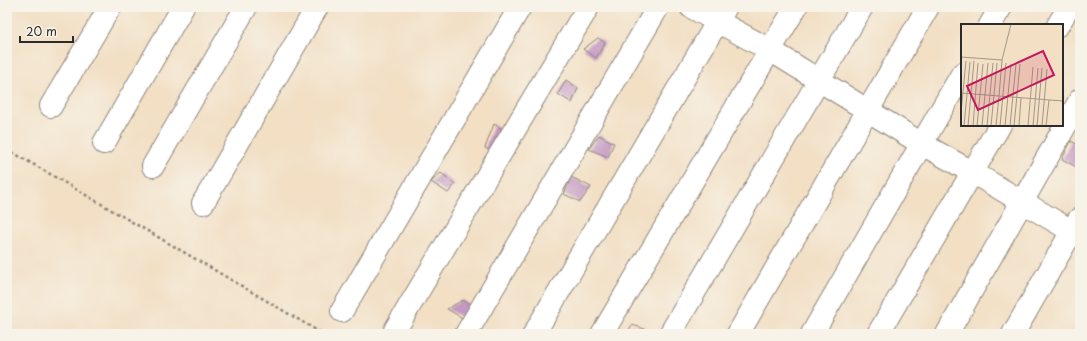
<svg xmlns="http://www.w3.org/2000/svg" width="1087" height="341" font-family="'Playpen Sans',sans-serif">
<rect width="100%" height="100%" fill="#f7f3e8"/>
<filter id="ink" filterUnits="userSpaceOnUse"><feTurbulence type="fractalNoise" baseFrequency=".025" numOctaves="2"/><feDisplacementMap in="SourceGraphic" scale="8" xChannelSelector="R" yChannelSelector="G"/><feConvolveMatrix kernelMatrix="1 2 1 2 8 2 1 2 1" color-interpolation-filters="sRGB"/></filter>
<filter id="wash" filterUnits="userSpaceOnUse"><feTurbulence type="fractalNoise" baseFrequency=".012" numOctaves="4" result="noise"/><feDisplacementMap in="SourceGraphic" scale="16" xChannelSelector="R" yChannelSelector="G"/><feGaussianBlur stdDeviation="0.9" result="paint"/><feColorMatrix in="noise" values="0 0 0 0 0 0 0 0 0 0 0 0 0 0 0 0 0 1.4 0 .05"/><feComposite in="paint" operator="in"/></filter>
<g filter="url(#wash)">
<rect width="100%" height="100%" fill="#f2dfc4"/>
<g id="blocks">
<path fill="#c398c2" d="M598 38 605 43 596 58 583 49Z
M566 80 578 88 572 103 558 94Z
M494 124 506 132 495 153 485 148Z
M599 135 614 143 608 157 589 149Z
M1071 141 1080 146V169L1062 159Z
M441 173 455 184 448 193 431 182Z
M571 177 591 187 580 202 564 194Z
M463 300 474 307 466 320 447 309Z
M632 325 648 330 645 334H626Z"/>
</g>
</g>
<g filter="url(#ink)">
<use href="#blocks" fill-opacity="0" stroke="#8e8578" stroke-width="1"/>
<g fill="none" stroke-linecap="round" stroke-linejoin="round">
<g stroke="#8e8578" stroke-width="24">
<path id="minor" d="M691 7 770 50 796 7
M990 25 1001 7
M1058 25 1069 7
M51 106 110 7
M104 143 183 7
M153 166 246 7
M203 203 317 7
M342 311 520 7
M395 330 588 7
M466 334 658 7
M534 334 726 7
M602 334 770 50 922 144 972 172 1080 236
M670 334 862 7
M738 334 928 7
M812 334 962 74
M878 334 1000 125
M947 334 1080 100
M1013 334 1079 219"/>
</g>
<path stroke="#8e8578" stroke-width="2.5" stroke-dasharray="3 3" stroke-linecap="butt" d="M7 149 211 268 323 334"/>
<use href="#minor" stroke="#fff" stroke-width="22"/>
</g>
</g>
<g transform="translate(961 24)">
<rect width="102" height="102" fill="#f2dfc4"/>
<path fill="none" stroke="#a29787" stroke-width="1" d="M0 33 41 36 50 0M0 69 38 72 41 36M0 88 5 37M3 102 9 38M7 102 13 37M12 102 17 39M16 102 22 40M21 102 27 39M26 102 32 39M30 102 36 39M35 102 38 72 102 77M39 102 45 39M44 102 50 40M49 102 55 40M53 102 59 40M58 102 60 74M67 102 72 43M72 102 77 44M76 102 81 44M81 102 86 45M85 102 88 76"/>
<path fill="#c2185b" fill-opacity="0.15" stroke="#c2185b" stroke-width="2" d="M82 27 93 51 17 86 6 62Z"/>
<rect width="102" height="102" fill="none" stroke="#2b2b2b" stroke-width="2"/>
</g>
<rect width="1087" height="341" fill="none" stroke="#f7f3e8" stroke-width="24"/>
<path d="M20 36v6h53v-6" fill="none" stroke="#2b2b2b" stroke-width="2"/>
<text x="26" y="36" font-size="12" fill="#2b2b2b" stroke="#f7f3e8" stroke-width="3" paint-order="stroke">20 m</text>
</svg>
